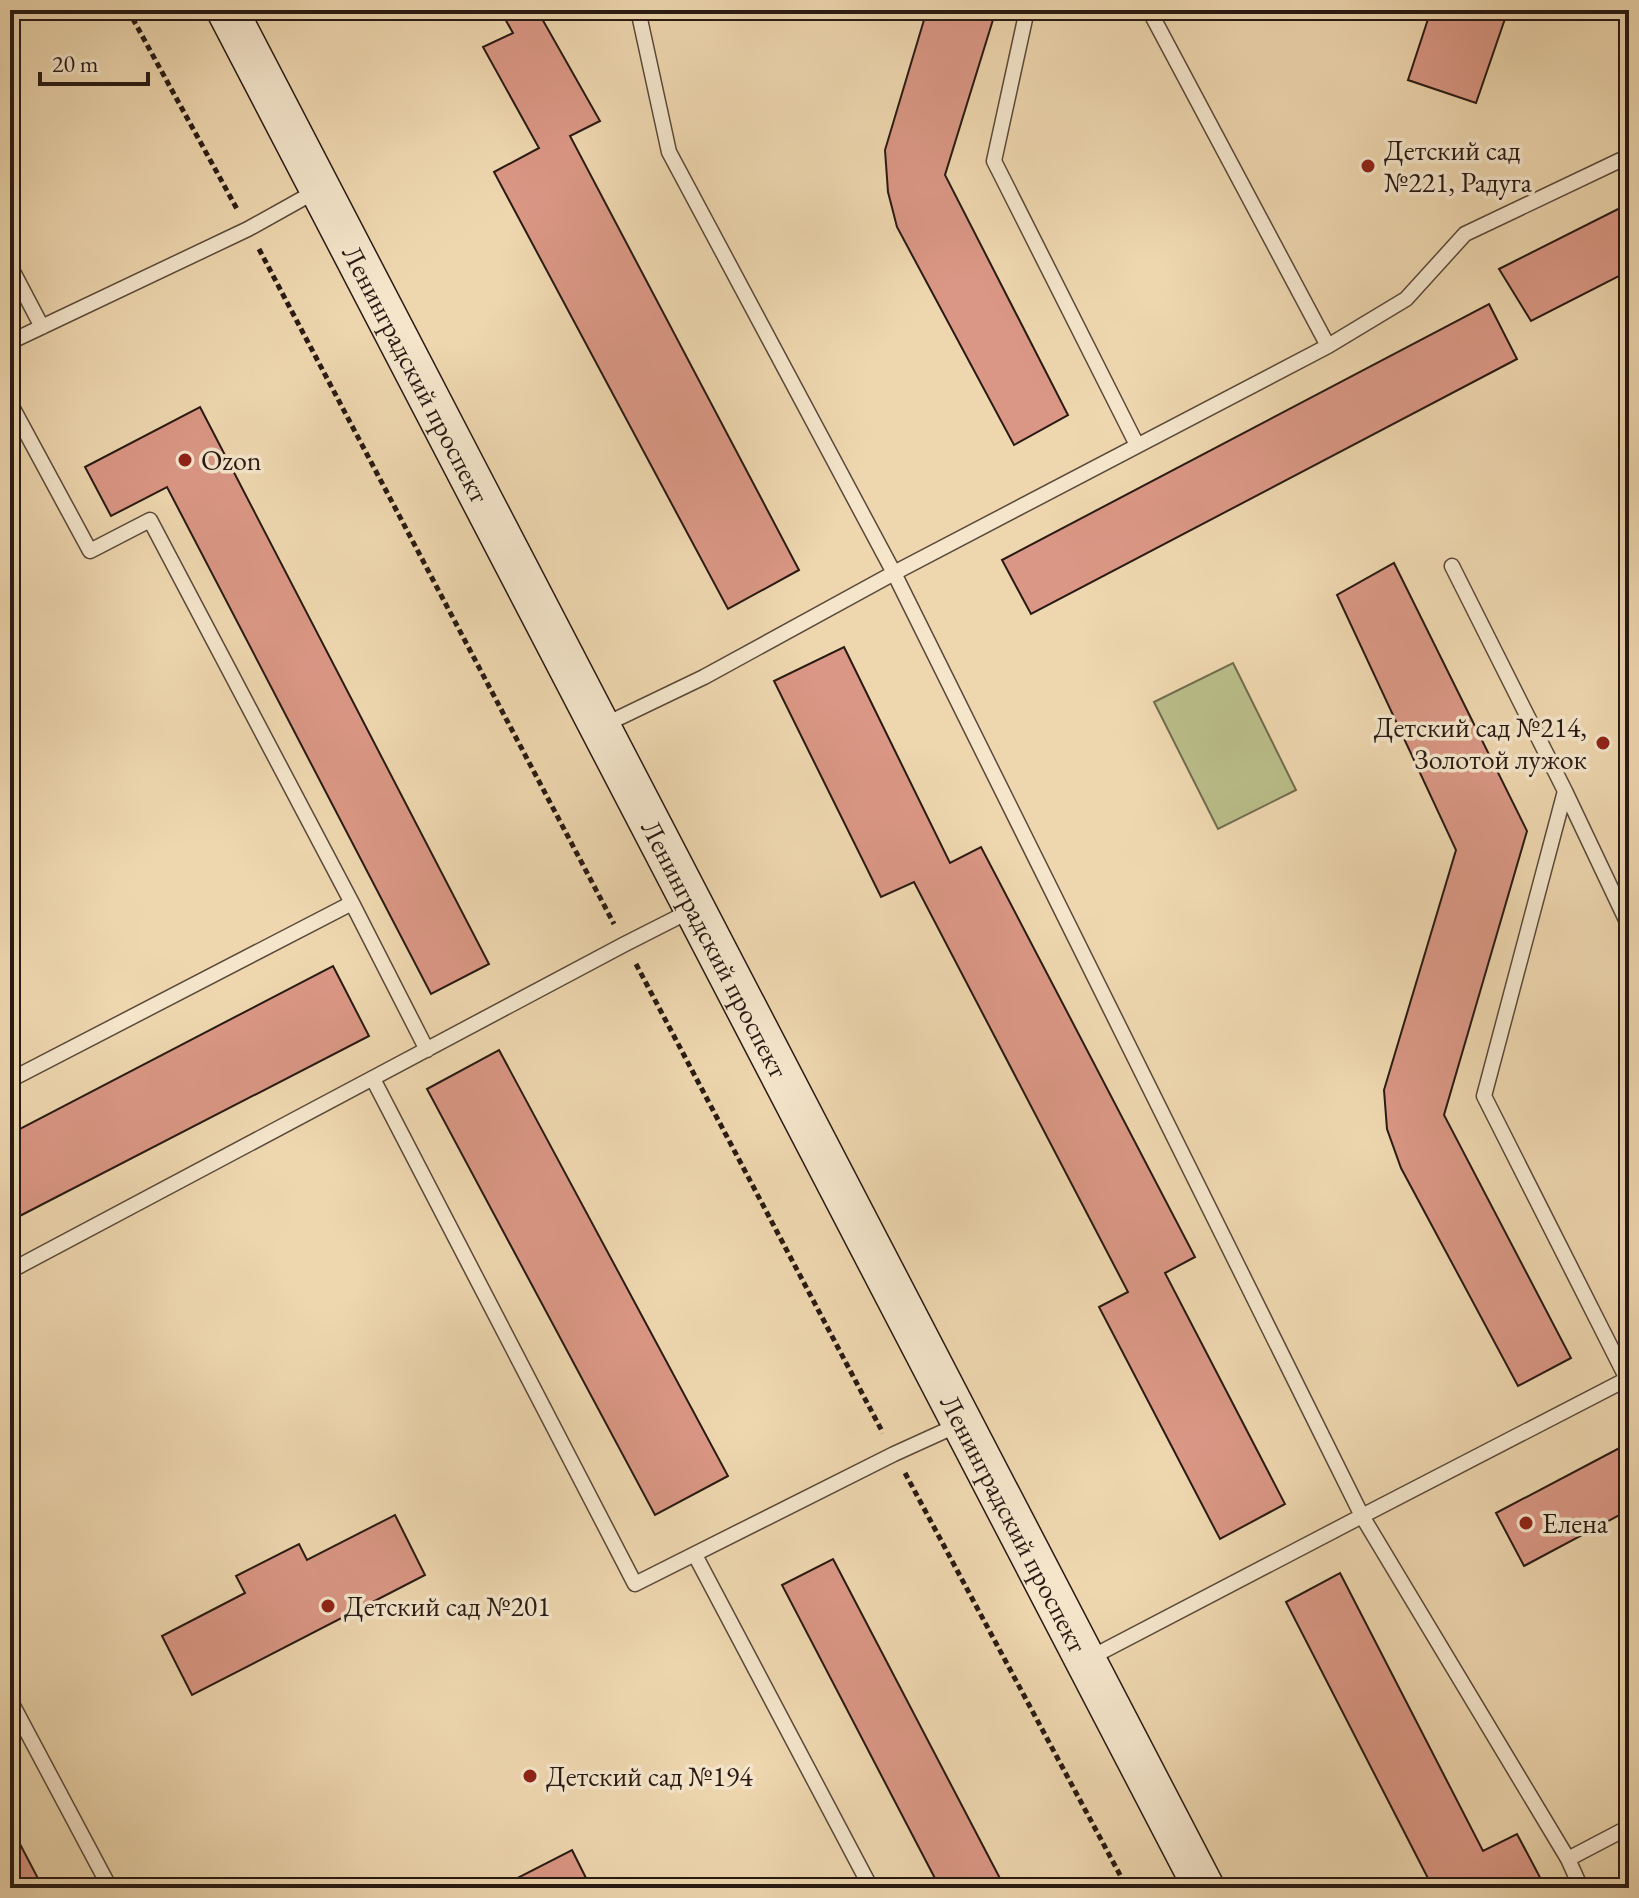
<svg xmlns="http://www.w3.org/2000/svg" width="1639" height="1898" font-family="'EB Garamond',serif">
<rect width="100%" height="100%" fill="#eed7af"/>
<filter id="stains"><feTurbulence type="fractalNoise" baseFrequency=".0025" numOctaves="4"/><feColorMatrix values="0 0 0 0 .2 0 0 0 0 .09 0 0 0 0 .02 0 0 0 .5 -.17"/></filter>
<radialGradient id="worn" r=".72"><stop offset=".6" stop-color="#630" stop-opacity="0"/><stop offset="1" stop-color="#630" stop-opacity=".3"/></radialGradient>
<path fill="#babe8a" stroke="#716c4e" stroke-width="2" d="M1233 663 1296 790 1218 829 1154 702Z"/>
<path fill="#da9785" stroke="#281a13" stroke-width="2" d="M500 10H555L541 17 600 121 570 136 799 570 728 609 494 172 539 148 483 47 513 33Z
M927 10H996L945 175 1068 415 1014 445 897 227 888 192 885 150Z
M1431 10H1508L1476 103 1408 80Z
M1628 204H1629V271L1531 321 1499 269Z
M1489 304 1517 359 1031 614 1002 560Z
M200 407 489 964 431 994 167 487 111 516 85 467Z
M1394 563 1527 831 1444 1115 1571 1358 1518 1386 1401 1168 1387 1129 1384 1090 1456 850 1337 595Z
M844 647 950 863 981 847 1195 1257 1165 1273 1285 1504 1220 1539 1099 1307 1128 1292 914 882 881 897 774 681Z
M333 966 369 1036 10 1221V1134Z
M499 1050 728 1476 655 1515 427 1089Z
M1629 1443V1510L1524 1566 1496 1513Z
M395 1515 425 1575 192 1695 162 1636 245 1593 236 1576 299 1544 307 1560Z
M833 1559 1005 1888H940L782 1585Z
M1340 1573 1483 1851 1517 1834 1544 1885 1537 1888H1433L1286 1602Z
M10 1825 43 1888H10Z
M572 1850 591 1888H498Z"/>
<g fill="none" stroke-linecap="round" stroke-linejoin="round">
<g stroke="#5a493a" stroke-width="17">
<path id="lane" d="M638 10 669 152 894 573 1362 1516 1086 1660
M1027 10 994 161 1137 445
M1149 10 1328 346
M10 266 42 327
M10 342 248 229 318 190
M10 403 90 551 150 520 352 903 427 1050
M1452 566 1565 791 1629 926
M602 726 704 677 894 573 1328 346 1406 299 1465 234 1629 156
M1565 791 1484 1096 1627 1379
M373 1079 635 1584 894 1454 960 1424
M10 1080 352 903
M10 1271 625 944 692 910
M695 1555 871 1888
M10 1700 110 1888
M1568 1859 1629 1827
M1581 1888 1568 1859 1362 1516 1629 1378"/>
</g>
<g stroke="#281a13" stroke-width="43">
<g id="secondary">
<path id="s1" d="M227 10 1204 1888"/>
</g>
</g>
<path stroke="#281a13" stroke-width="5" stroke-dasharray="6 4" stroke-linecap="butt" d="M128 10 237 209
M259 249 614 924
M636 964 883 1433
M905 1473 1127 1888"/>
<use href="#lane" stroke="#f4e5cb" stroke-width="14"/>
<use href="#secondary" stroke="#f4e5cb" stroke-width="40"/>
</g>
<g fill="#8f2418" stroke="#f4e5cb" stroke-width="3">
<circle cx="1368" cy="166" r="8"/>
<circle cx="185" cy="460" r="8"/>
<circle cx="1603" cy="743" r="8"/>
<circle cx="1526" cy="1523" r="8"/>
<circle cx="328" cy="1606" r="8"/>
<circle cx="530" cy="1776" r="8"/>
</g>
<g text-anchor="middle" stroke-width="7" stroke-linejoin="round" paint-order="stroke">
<g font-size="28" fill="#281a13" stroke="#f4e5cb" text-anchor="start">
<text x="1384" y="160">Детский сад<tspan x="1384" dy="32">№221, Радуга</tspan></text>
<text x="201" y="470">Ozon</text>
<text x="1587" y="737" text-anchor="end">Детский сад №214,<tspan x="1587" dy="32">Золотой лужок</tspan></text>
<text x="1542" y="1533">Елена</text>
<text x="344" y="1616">Детский сад №201</text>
<text x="546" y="1786">Детский сад №194</text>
</g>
<g font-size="28" fill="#281a13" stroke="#f4e5cb">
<text dy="10" stroke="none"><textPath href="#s1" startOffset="410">Ленинградский проспект</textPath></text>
<text dy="10" stroke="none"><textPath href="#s1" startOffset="1058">Ленинградский проспект</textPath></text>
<text dy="10" stroke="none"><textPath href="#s1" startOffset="1706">Ленинградский проспект</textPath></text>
</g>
</g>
<rect width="1639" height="1898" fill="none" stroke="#eed7af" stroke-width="40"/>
<rect x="12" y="12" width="1615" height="1874" fill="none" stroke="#281a13" stroke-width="4"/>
<rect x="20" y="20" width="1599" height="1858" fill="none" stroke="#281a13" stroke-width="2"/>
<path d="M40 72v12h108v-12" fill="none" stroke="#281a13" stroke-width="4"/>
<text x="52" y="72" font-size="24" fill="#281a13" stroke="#f4e5cb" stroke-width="6" paint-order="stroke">20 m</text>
<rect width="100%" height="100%" filter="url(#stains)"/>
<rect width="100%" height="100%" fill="url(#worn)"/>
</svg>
